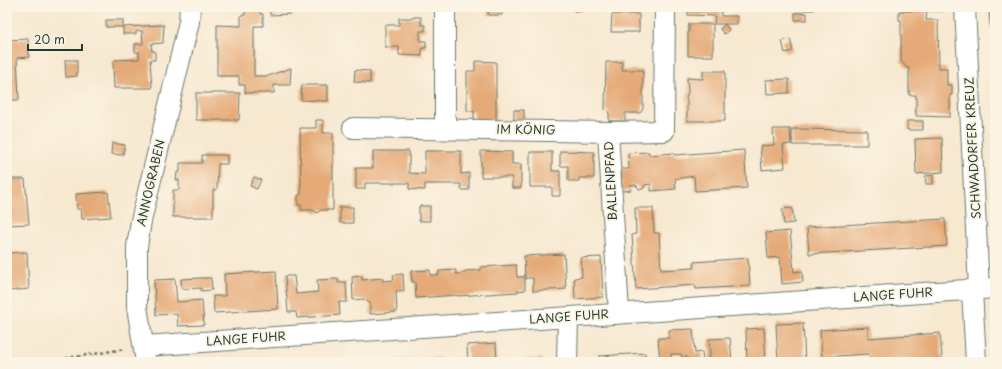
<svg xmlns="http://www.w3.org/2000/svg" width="1002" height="369" font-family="'Playpen Sans',sans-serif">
<rect width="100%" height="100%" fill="#fcf5e5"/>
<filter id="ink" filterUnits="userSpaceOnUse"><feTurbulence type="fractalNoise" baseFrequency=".025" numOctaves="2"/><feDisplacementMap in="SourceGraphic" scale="8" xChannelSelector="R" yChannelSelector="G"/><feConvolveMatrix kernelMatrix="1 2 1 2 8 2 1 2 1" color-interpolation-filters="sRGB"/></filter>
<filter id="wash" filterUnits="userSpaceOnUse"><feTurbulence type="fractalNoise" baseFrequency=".012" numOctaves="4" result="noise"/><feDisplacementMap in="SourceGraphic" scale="16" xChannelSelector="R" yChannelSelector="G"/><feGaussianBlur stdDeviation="0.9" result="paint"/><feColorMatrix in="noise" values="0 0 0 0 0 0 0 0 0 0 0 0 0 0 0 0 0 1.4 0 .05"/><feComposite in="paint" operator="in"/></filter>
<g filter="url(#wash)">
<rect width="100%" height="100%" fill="#f7e8d0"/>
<g id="blocks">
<path fill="#e5aa78" d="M117 7H140V10L117 9Z
M245 7H260V14H263V26H254V76H268L291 68 290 85H274V93H245V85H239V76H217V25L241 26V15H245Z
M270 7H294L291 14 270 15Z
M488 7H502V15H488Z
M574 7H584V11H574Z
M688 7H721V16H737V24H714L715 16 688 15Z
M795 7H814V10H795Z
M930 7H945V11H930Z
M985 7H995V29L991 30 989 11 986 12Z
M899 11H927L926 20H938L939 68H947V85H952V95H950V117L916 116V95H909V68H907L901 61V20H899Z
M795 13H807V20H795Z
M612 14H639V32H611Z
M414 17H421V25H425V31H420V41H426V48H422V56L399 55V47H385V25H399V18H414Z
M106 20H123V27L164 25 163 43 151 44 152 51H155V60H150L152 88H114L113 62 115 60 139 59V52H135V44H143L142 31H136V34H123V27H106Z
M689 24H713V56H688V32H689Z
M725 24 729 30 724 34 720 29Z
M28 39 29 57 17 58 19 100H7V40Z
M790 39 793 51 785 53 782 41Z
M65 60H77V76L66 77Z
M475 61 496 62V120H474V111H467V71H475Z
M606 62H622V70H643V109L640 113H625V121H609V113L605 109Z
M355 70 370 71V83L354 82Z
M703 71H725V121H687V101L686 97 688 93 687 78 703 79Z
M789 79V93L767 94 766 80Z
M302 85H328V101L301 100Z
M196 93H240L239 120H196Z
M514 110H524V120L514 121Z
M316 120H323V133H333V210H321L317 213 313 210H301V205H298V195H301V191L300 128H316Z
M907 121H923V130H907Z
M773 129H790L791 144 783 145 785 168 762 170 760 146 774 145Z
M792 129 867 130V145H792Z
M942 138 943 172 916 174 915 139Z
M112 143 125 145 123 155 111 154Z
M744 150 747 188 695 191 694 176 675 179 676 189 651 191V184L645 185 643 189H639L636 185H630L631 190 622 191 621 169H629L628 153 649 152V155L674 153V155Z
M373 151H409V173L425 174V151H461V174L469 173V190H461V184H425V190L409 189V183H365V189H356V168H373Z
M481 151 512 152V164H521V188H512V177H481Z
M560 151 594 152V178H579V181H568V166H560Z
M530 152H552V171H560V196H552V187H530Z
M202 155H227V164H218L217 190H213V217H173V190H179V180H176L177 172H180V163H202Z
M933 175V184H926L925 176Z
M254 177 261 180 257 189 250 186Z
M7 179H25L29 224 7 225V213H9Z
M108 192 111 217 82 219 81 209H77L76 194Z
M419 206H430V221H419Z
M340 207H353V223H340Z
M635 208H653L654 233H659L661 270 694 268V262L748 258 750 286 696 289 695 285 636 289 632 235 636 234Z
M792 208 794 223 784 224 782 209Z
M945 219 947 246 809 254 807 227Z
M790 231 794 272 802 271 803 282 782 284 780 257 768 258 766 233Z
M27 252 29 289 7 291V253Z
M564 254 566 289 533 291V278H525V290L517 291 518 292 457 296V295L416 298 415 282H412L411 271 430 270V275H439V271L456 270V274L465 273V271L481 270V267L516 265 517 277H525L524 256Z
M601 257 603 297 575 299 574 278 582 277 581 258Z
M276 271 278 309 214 313 213 296H225L224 274Z
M403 274 404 291H396L397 312 370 314V303L363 299 353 300 352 277 362 276V280L382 278 383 281 394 280 393 275Z
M285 276H294L296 294 318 292 317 280 338 279V283L346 282 347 302H339L340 315 297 318 296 312H288Z
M201 278H211L212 290 201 291V288L182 289 181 279Z
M175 279 177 302 202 300 204 325 178 326 177 314 156 315 154 280Z
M803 323 805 362H778L776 324Z
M868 327V338L940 333 942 359 895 362H870L869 354 822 357 820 330Z
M764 328 766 362H747L746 329Z
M693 329 695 353 702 352 703 362H687V357H682L681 354H671L672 362H660L658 338H669V330Z
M730 338 732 362H711L708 356H710L709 339Z
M496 343 497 362H468L467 345Z
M645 353 646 362H599V356Z
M444 358V362H396L398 359Z
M542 358V362H516V360Z"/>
</g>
</g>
<g filter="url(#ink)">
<use href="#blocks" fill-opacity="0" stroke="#6b796b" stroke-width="1"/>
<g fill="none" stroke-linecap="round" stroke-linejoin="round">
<g stroke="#6b796b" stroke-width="22">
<path id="street" d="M965 7 979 289
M353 128 608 132
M445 129V7
M972 290 976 362
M619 313 608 132 664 131 665 7
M144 346 995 288
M146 362 137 307V247L141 221 189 22 190 7
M567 362 568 317"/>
</g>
<path stroke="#6b796b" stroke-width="2.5" stroke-dasharray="3 3" stroke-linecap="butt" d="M42 362 125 349"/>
<use href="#street" stroke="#fff" stroke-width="20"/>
</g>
</g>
<g text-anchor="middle" stroke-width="4" stroke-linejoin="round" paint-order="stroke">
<g font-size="12" fill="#1f3d34" stroke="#fcf5e5">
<text transform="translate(526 130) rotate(1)" y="4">IM KÖNIG</text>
<text transform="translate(973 148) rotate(-93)" y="4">SCHWADORFER KREUZ</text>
<text transform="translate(611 181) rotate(-93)" y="4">BALLENPFAD</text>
<text transform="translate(151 183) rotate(-77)" y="4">ANNOGRABEN</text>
<text transform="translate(893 295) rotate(-4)" y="4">LANGE FUHR</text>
<text transform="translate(569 317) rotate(-4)" y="4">LANGE FUHR</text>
<text transform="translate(246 339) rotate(-4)" y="4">LANGE FUHR</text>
</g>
</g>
<rect width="1002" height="369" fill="none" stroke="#fcf5e5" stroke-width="24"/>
<path d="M28 44v6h54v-6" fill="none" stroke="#1f3d34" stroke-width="2"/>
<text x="34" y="44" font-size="12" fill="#1f3d34" stroke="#fcf5e5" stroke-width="3" paint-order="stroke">20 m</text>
</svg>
